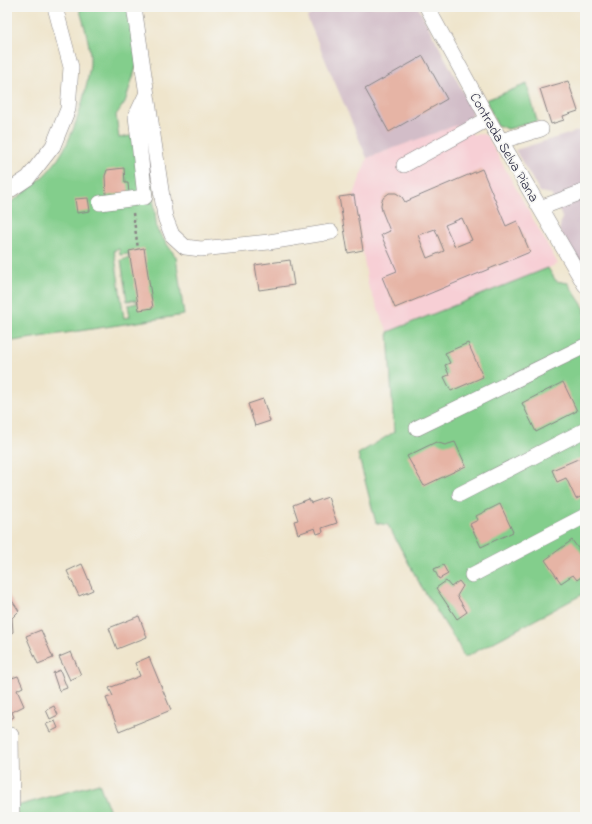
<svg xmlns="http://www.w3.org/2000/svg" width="592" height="824" font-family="'Indie Flower',sans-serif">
<rect width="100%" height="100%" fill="#f6f6f2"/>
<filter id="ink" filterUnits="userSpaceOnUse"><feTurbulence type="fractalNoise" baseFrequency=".025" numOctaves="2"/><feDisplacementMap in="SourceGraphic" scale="8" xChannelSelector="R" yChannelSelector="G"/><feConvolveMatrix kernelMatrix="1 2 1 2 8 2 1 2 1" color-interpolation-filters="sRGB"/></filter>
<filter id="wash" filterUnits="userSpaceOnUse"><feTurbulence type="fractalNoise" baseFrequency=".012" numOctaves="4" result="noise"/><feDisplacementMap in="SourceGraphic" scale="16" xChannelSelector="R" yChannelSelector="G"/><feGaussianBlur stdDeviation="0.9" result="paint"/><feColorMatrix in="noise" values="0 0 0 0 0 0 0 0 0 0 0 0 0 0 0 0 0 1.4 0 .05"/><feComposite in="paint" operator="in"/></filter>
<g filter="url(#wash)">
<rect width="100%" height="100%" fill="#efe5cc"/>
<path fill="#f7cfd5" d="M465 121 473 135 478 133 482 134 487 136 558 264 388 332 368 285 354 195 367 158Z"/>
<path fill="#d2bdc8" d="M323 7H418L471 107 473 112 470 120 367 158 307 17Z
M585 129V271L559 231 562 217 551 194 540 192 515 150Z"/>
<path fill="#83ce8c" stroke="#527864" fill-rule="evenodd" d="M79 7H131L140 55 125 102 116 115 119 138 146 133 157 230 176 257 184 315 7 342V205C24 193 42 180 55 163 73 141 87 92 90 64 91 45 84 25 79 7ZM119 249 120 255 129 254 130 258 121 260 127 301 137 300V303L128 305 130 317 124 318 114 250Z
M527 84 537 121 508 129 497 125 486 100Z
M548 268 556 281 568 283 585 309V593L464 658 459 646 421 586 388 525 376 523 358 454 394 432 388 332Z
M99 783 112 817H17V806Z"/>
<g id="blocks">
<path fill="#e6b4a5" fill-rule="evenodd" d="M423 56 447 99 389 132 365 89Z
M568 81 578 111 563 116 564 120 551 124 540 89Z
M124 168 125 183H128L129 193 106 196 105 176 107 170Z
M482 169 506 226 517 221 530 252 395 308 382 277 397 271 381 235 390 231 382 211 381 205 382 200 384 197 389 193H396L402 197 405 202ZM462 218 472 240 455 247 445 225ZM435 229 444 251 427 258 418 235Z
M354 195 363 250 348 253 339 197Z
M88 198 90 211 77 213 75 199Z
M144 248 153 308 139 310 129 251Z
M290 260 294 285 259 290 255 265Z
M468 343 483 377 451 391 444 377 449 375 445 365 450 363 445 353Z
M563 382 577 411 536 432 522 403Z
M263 399 270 421 255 426 248 404Z
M436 442 445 445 455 442 466 466 424 486 407 456Z
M585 456V495L576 499 566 478 557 482 552 470Z
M328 497 337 523 322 528 323 532 317 534 315 528 298 534 294 521 298 520 293 505 309 499 311 503Z
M500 504 513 532 481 547 470 524 478 520 476 516Z
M572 540 585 558V574L577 580 573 575 561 583 545 560Z
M82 564 93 590 79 596 67 571Z
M443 565 448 574 439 579 434 569Z
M446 581 451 587 459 581 463 586 457 596 467 612 457 619 436 588Z
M7 593 19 611 12 618 13 632 7 636Z
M139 616 147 637 117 649 109 628Z
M41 630 53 658 38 664 26 636Z
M71 652 81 675 70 680 59 657Z
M149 657 171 710 119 731 106 698 113 696 109 688 140 676 135 663Z
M7 668 12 678 18 676 23 687 17 690 24 706 12 712 14 717 7 721Z
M60 670 67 688 59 691 53 673Z
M54 706 58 715 50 719 46 710Z
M55 721 58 728 50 732 46 724Z"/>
</g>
</g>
<g filter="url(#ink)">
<use href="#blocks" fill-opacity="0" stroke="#888484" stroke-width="1"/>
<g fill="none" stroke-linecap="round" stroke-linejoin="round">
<g stroke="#888484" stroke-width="16">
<path id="minor" d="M134 7 165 217 172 235 185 247 201 249 269 242 331 232
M427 7 488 119 585 285
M501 141 541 129
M404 165 488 119
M7 192 28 178 53 146 68 109 71 67 55 7
M100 203 145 197 136 116 146 95
M540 208 585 191
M417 428 585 346
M460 494 585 430
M472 575 585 516
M11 735 12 817"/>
</g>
<path stroke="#888484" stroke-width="2.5" stroke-dasharray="3 3" stroke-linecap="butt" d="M133 213 138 249"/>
<use href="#minor" stroke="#fff" stroke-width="15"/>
</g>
</g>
<g text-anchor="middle" stroke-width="3.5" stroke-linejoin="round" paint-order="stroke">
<g font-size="14" fill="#22223b" stroke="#f6f6f2">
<text transform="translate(505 147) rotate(60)" y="5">Contrada Selva Piana</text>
</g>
</g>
<rect width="592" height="824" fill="none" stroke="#f6f6f2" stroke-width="24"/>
</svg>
